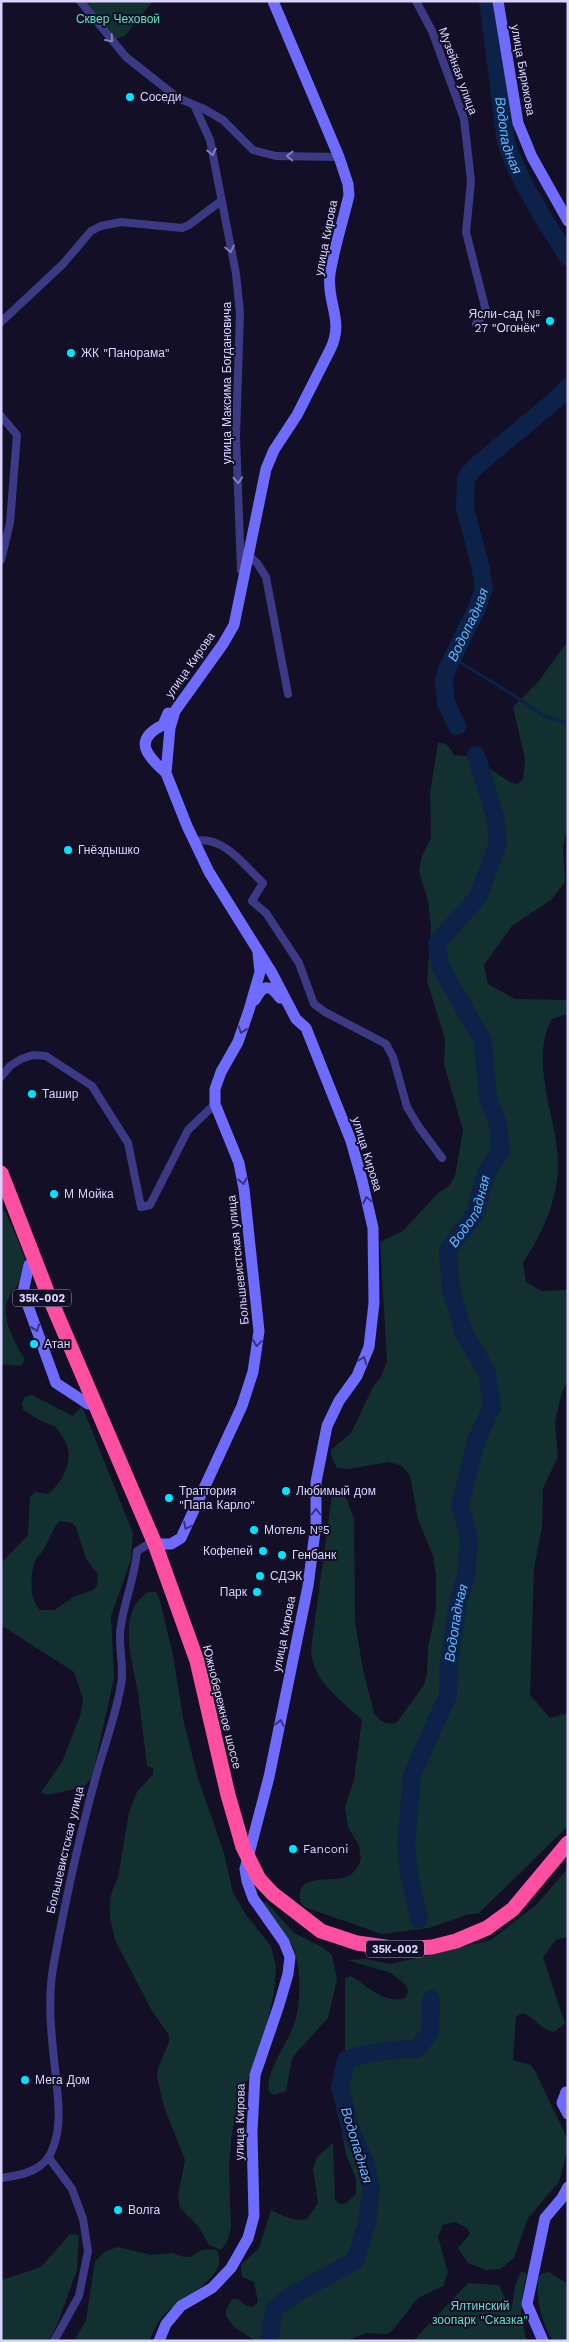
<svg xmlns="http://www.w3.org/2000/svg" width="569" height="2342" font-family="'Work Sans',sans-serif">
<rect width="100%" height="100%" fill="#130f26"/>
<path fill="#12302f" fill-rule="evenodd" d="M84 1H153L125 36 114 39Z
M568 641V824L563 848 565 882 551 900 512 926 484 965 488 984 515 999 568 1000V1014L552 1019C529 1060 556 1115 558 1160 559 1198 543 1232 523 1263L526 1282 542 1291 568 1290V1381L562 1392 555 1422 558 1457 543 1488 542 1527 534 1569 530 1695 550 1718 568 1713V1826L479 1913 466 1915 429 1928 382 1934 304 1907C300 1902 299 1898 300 1892 304 1873 336 1884 350 1875 355 1872 359 1865 361 1859L359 1846 348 1827 345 1807 354 1780 362 1720C340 1699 312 1681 311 1649L333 1487 339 1490 347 1500 354 1519 355 1621 363 1670 374 1713C381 1722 387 1726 397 1722L424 1685 427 1673 428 1647 436 1610V1575L433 1556 418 1519 410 1476 402 1466 389 1462 349 1469 337 1468 331 1456V1450L351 1433 373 1387 381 1377 387 1361 380 1242 403 1231 438 1193 449 1186 455 1176 463 1130 444 1064 445 1039 427 981 431 928 428 901 419 871 422 856 431 838 430 793 438 743C448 742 450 748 454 755L473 757 511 783 518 784 523 779 525 759 513 707 538 682Z
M1 1210 5 1211C10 1223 26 1255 26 1266 26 1280 13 1288 8 1299 0 1317 15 1344 25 1359L21 1366 1 1364Z
M32 1395 73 1416 82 1406 133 1533 131 1560 111 1616 114 1678 92 1777 84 1787 47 1795 41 1792 62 1762 81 1713 83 1699 74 1672 1 1625V1563L28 1535 30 1497 35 1492 48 1494C61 1484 73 1463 67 1446 65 1439 59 1432 55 1426L43 1422 23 1410 22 1403 25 1397ZM60 1521 72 1523 76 1527 86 1559 98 1574 97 1586 93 1590 75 1596 54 1610H40C29 1599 30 1576 35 1561 37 1556 42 1553 44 1549 50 1539 52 1529 60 1521Z
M149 1592H156L159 1597 173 1655 184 1723 198 1778 224 1853 233 1893 246 1915 271 1946 276 1967 274 1993 264 2037 241 2096 232 2132 229 2166 231 2228 227 2242 221 2250 209 2245 199 2227 180 2208 178 2195 185 2160 164 2107 157 2077 158 2068 169 2042V2035L152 2011 115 1940 110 1918V1897L118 1877 129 1812 137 1792 153 1774V1768L147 1766C144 1741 141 1717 138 1693 133 1664 115 1610 149 1592Z
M568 1868V1937L556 1940 543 1957 565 2024 554 2032C541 2030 534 2016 522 2013L516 2017 513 2060 531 2065 535 2071 568 2140V2149L559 2182 528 2218 514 2258 500 2269 486 2270 468 2263 458 2248 470 2234 467 2228 455 2222 443 2225 438 2237 448 2272 443 2286 418 2298 392 2331 387 2334 366 2333 346 2341H255L233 2326 226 2316V2310L232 2299H238L247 2306 253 2307 258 2302 254 2282 242 2277 241 2265 259 2248 271 2210C282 2215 293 2222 307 2219L318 2203 313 2169 317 2157 333 2143 335 2200 340 2204 346 2203 356 2194V2179L346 2154 342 2133 345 2107V1978L351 1976C367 1986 386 2005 405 1998L408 1992 407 1986 391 1973 347 1960 366 1959 391 1964 491 1940 537 1904Z
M261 1901 267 1903 294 1933 322 1947 332 1955 337 1979 328 2018 296 2053 292 2059 286 2091 274 2095 269 2092C264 2072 289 2043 295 2021 301 2000 301 1973 295 1952 289 1932 269 1921 261 1901Z
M70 2234 79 2235 77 2270 57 2325 49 2341H1V2280L41 2267Z
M118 2247 151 2255 172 2253 184 2257H190L202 2250 216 2249C233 2274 183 2298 168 2311 158 2319 154 2330 149 2341H74L86 2320 95 2261 106 2251Z
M521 2271 527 2274C520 2301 519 2314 527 2341H413L468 2283 499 2285 511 2311 515 2287Z
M549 2272 568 2284V2341H553C541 2322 536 2300 538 2277L543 2273Z"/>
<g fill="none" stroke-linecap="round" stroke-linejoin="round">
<path stroke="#0c2248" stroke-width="3" d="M453 658 515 696 544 716 568 723"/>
<g stroke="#0c2248" stroke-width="18">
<path id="s1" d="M488 1 506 142C520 184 545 220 568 257"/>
<path id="s2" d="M457 726 446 703 444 681 447 669 477 608 484 588 480 565 465 508 466 478 475 467 559 397 568 387"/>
<path id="s3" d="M419 1919 410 1879 406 1847 412 1775 448 1695 449 1662 458 1602 466 1576 469 1538 460 1505 477 1439 492 1406 487 1372 464 1333 451 1290 448 1250 475 1214 486 1173 501 1150 498 1124 488 1098 483 1041 440 966 437 943 478 897 498 843 495 816 476 755"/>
<path d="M269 2341 274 2309 294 2294 355 2261 367 2223 371 2188 365 2162 351 2131 340 2087 346 2060C370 2051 392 2049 417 2049L430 2032 431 1999"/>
</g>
<path stroke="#3d3a85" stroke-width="8" d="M80 1 126 57 178 98 204 109 223 120 253 150 276 156 339 157
M416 1 432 31 464 119 471 181 466 232 486 311 476 324
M195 107 210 140 236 274 240 313 236 436 241 570
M1 322 63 264 91 231 101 226 121 222 182 228 189 225 221 201
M1 416 17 435 10 523 1 560
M248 555 257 563 266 577 288 694
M195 841C223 835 245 866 263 883L252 901 266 913 299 963 314 1004 325 1012 386 1044 393 1057 407 1107 419 1127 442 1158
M1 1077 10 1066 21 1059 33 1055 46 1056 92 1086 128 1143 141 1207 150 1205 188 1130 215 1104
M49 2158 72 2189 83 2219 88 2251 79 2296 54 2341
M1 2178C23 2175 45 2171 53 2148 62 2125 58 2101 56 2077 52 2041 47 2004 53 1968 65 1902 80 1833 98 1769 106 1741 116 1714 121 1685 125 1666 117 1644 121 1625 125 1599 135 1577 137 1551L147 1545"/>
<path stroke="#6f6bff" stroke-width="11" d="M498 1 518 123 532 157 568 221
M166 773C147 756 132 740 163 725L168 713
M255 1000C263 985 269 983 280 998
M29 1265 23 1292 56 1383 88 1404
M155 1544H171L181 1538 242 1406 253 1372 259 1331 244 1189 239 1163 215 1104V1089L221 1072 238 1042 249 1010 260 972 258 953
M568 2092H566L562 2103 568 2114
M159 2341 166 2324 181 2306 212 2288 231 2268 248 2238 254 2216 252 2132 255 2075 279 2005 288 1974 290 1957 284 1942 253 1898 247 1881 245 1869 269 1777 308 1586 316 1524V1482L327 1426 339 1401 357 1376 369 1347 374 1303 373 1228 362 1180 351 1141 306 1028 296 1019 272 973 209 872 187 826 166 773 170 728 175 711 223 644 234 625 266 469 274 450 297 415 330 350C345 320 326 303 330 274 334 248 343 221 349 195L348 184 339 157 273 1
M543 2341 527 2304 545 2218 562 2198 568 2187"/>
<path stroke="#ff4fa3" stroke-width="15" d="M1 1173 48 1294 155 1544 197 1661 228 1795 243 1847 259 1879 273 1894 321 1931 357 1943 399 1949 432 1947 456 1941 487 1928 513 1909 568 1843"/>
</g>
<defs><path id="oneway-chevron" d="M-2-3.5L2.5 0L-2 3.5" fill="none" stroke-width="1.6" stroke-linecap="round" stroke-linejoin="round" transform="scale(1.25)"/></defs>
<g stroke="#837fbc">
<use href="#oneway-chevron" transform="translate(110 39) rotate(49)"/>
<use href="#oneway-chevron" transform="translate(212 152) rotate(78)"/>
<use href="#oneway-chevron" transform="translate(290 156) rotate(-179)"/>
<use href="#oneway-chevron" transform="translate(230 249) rotate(78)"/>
<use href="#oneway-chevron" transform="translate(238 480) rotate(87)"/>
</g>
<g stroke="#38347d">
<use href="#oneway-chevron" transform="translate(242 1030) rotate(109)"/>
<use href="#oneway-chevron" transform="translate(243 1181) rotate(79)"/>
<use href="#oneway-chevron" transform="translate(367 1200) rotate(-103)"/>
<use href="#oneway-chevron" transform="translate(36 1328) rotate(70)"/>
<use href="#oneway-chevron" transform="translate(257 1343) rotate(98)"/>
<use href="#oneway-chevron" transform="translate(363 1360) rotate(-68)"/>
<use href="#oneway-chevron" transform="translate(316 1512) rotate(-90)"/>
<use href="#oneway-chevron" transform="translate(187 1526) rotate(116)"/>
<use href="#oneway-chevron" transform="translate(280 1723) rotate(-78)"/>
</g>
<g fill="#00e5ff" stroke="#130f26" stroke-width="2">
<circle cx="130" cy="97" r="5"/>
<circle cx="550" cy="321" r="5"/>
<circle cx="71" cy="353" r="5"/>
<circle cx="68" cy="850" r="5"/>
<circle cx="32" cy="1094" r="5"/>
<circle cx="54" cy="1194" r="5"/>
<circle cx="34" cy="1344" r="5"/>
<circle cx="286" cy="1491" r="5"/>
<circle cx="169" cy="1498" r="5"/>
<circle cx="254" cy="1530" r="5"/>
<circle cx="263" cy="1551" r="5"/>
<circle cx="282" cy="1555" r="5"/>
<circle cx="260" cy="1576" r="5"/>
<circle cx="257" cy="1592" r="5"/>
<circle cx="293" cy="1849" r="5"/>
<circle cx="25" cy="2080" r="5"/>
<circle cx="118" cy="2210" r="5"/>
</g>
<g text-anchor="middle" stroke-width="4" stroke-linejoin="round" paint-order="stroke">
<g fill="#130f26" stroke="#9e99be" stroke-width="1">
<rect x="13" y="1289.5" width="58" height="17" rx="4"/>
<rect x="366" y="1940.5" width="58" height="17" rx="4"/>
</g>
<g font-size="11" font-weight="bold" fill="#d9d4ff">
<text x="42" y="1302">35К-002</text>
<text x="395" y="1953">35К-002</text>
</g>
<g font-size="12" fill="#5fe0c0" stroke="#130f26">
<text x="118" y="23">Сквер Чеховой</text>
<text x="480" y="2310">Ялтинский<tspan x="480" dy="14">зоопарк "Сказка"</tspan></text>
</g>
<g font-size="12" fill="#d9d4ff" stroke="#130f26">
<text transform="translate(523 70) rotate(80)" y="4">улица Бирюкова</text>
<text transform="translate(458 71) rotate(70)" y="4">Музейная улица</text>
<text transform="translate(326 238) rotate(-79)" y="4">улица Кирова</text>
<text transform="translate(227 383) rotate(-90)" y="4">улица Максима Богдановича</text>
<text transform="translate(190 665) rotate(-55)" y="4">улица Кирова</text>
<text transform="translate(367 1154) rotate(73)" y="4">улица Кирова</text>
<text transform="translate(238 1260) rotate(-96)" y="4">Большевистская улица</text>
<text transform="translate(284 1634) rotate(-79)" y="4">улица Кирова</text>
<text transform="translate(222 1707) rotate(76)" y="4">Южнобережное шоссе</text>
<text transform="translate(65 1850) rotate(-77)" y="4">Большевистская улица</text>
<text transform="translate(240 2122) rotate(-89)" y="4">улица Кирова</text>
</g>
<g font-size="12" fill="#d9d4ff" stroke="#130f26" text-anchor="start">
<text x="140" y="101">Соседи</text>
<text x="540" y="318" text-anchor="end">Ясли-сад №<tspan x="540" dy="14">27 "Огонёк"</tspan></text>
<text x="81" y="357">ЖК "Панорама"</text>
<text x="78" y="854">Гнёздышко</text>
<text x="42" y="1098">Ташир</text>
<text x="64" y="1198">М Мойка</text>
<text x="44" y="1348">Атан</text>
<text x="179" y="1495">Траттория<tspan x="179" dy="14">"Папа Карло"</tspan></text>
<text x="296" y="1495">Любимый дом</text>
<text x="264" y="1534">Мотель №5</text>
<text x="253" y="1555" text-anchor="end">Кофепей</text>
<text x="292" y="1559">Генбанк</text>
<text x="270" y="1580">СДЭК</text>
<text x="247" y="1596" text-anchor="end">Парк</text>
<text x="303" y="1853">Fanconi</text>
<text x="35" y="2084">Мега Дом</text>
<text x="128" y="2214">Волга</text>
</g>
<g font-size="14" font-style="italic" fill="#62b6ff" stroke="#130f26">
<text dy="5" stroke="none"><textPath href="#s1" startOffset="136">Водопадная</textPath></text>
<text dy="5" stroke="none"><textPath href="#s2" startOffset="109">Водопадная</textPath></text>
<text dy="5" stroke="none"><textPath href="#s3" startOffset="741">Водопадная</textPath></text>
<text dy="5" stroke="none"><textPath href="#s3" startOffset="306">Водопадная</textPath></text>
<text transform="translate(357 2145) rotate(73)" y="5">Водопадная</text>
</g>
</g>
<rect width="569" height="2342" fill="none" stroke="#d9d4ff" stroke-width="5"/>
</svg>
